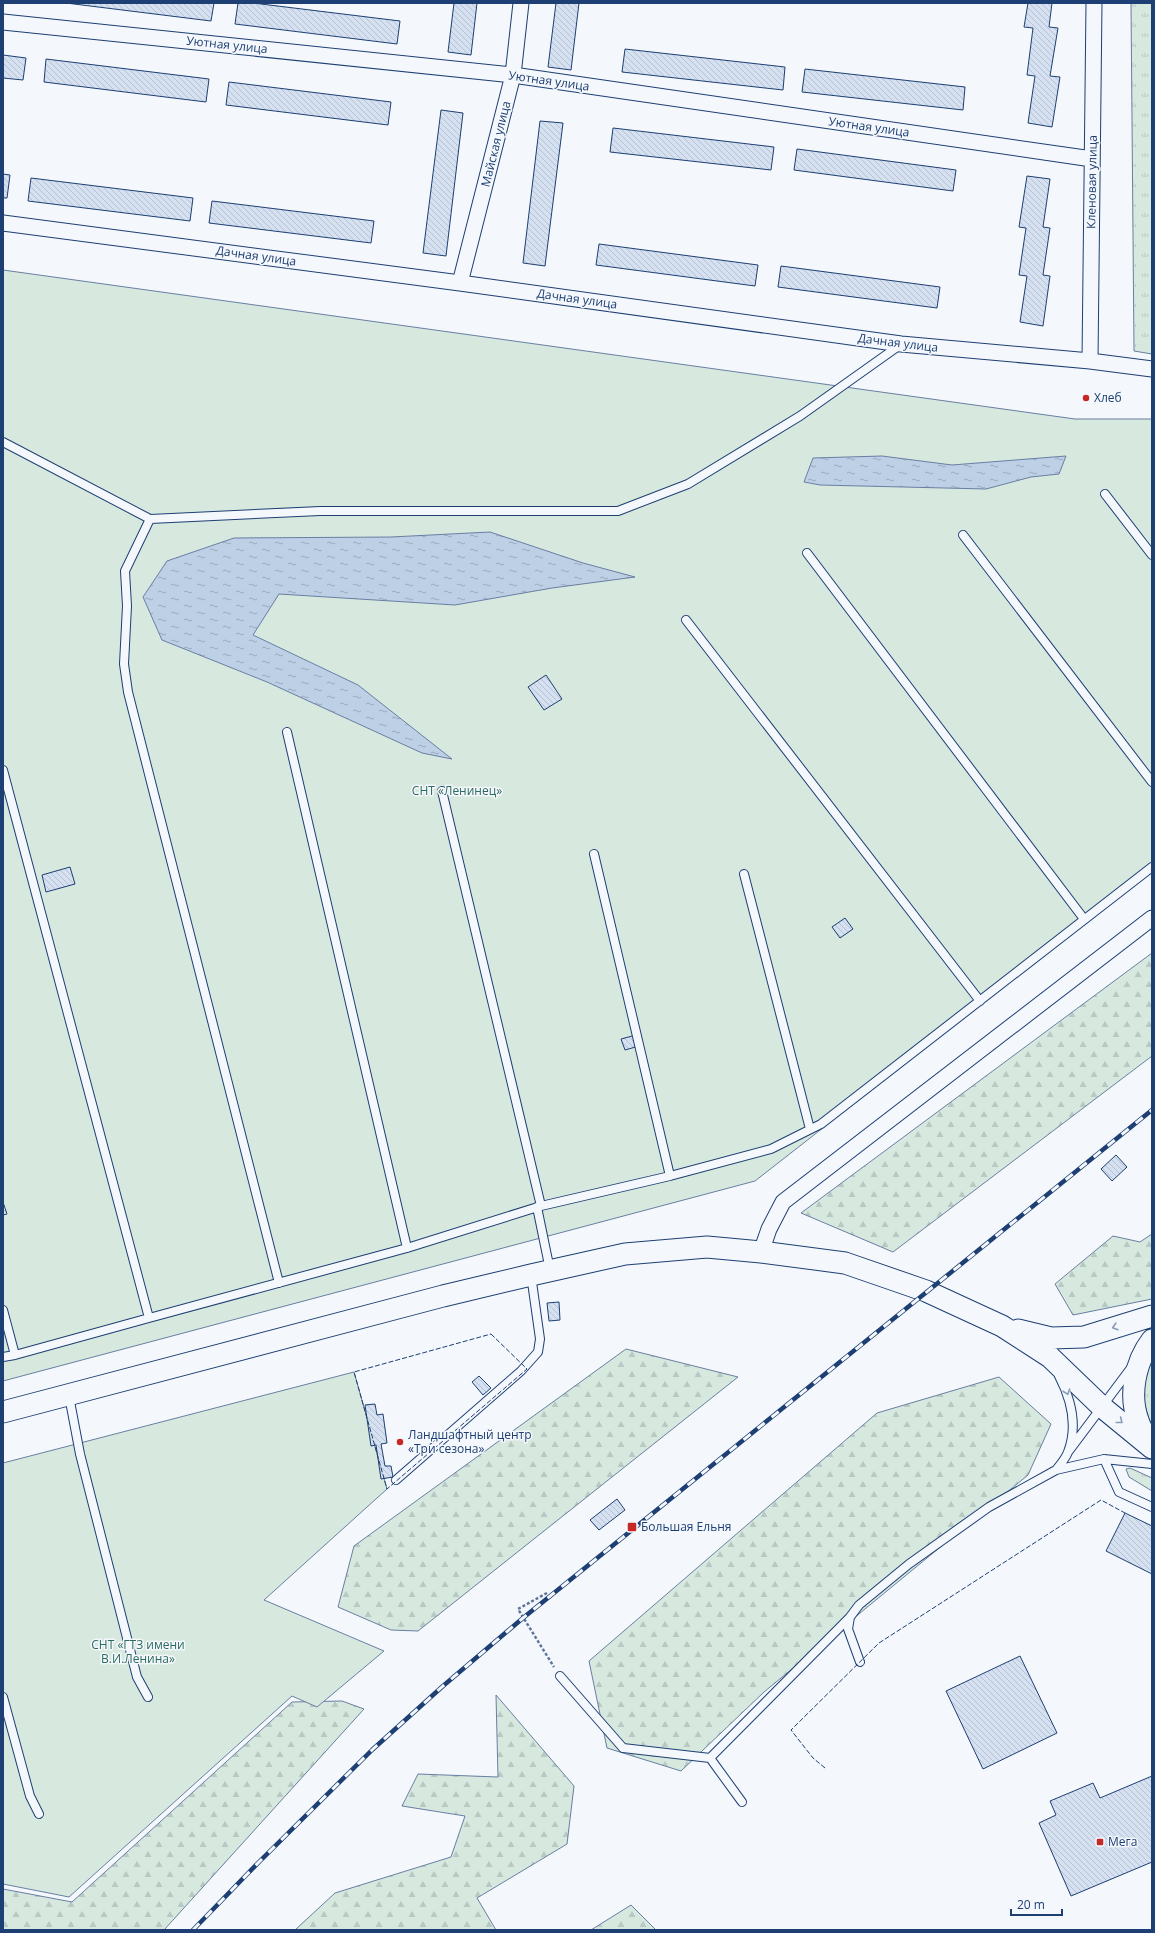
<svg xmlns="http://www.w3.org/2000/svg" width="1155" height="1933" font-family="'Open Sans',sans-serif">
<defs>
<pattern id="grass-tufts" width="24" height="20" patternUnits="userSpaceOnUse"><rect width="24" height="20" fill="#d7e8df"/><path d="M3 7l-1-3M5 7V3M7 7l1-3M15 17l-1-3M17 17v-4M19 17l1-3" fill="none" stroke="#b8c8c3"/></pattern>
<pattern id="forest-firs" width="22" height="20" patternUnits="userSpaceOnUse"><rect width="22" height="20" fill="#d7e8df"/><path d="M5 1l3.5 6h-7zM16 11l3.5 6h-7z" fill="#b8c8c3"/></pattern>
<pattern id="water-ripples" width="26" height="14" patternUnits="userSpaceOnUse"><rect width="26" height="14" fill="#bed0e5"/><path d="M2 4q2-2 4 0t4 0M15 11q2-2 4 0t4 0" fill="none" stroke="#9aaabe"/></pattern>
<pattern id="building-back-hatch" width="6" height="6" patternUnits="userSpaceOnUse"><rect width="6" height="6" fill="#d5e0f0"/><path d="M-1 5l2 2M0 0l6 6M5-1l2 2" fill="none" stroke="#b6c1d1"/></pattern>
</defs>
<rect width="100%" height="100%" fill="#f4f7fb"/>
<path fill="url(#grass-tufts)" stroke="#687fa3" d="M1131 3H1152V354L1134 351Z
M1152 1360V1429L1143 1399 1145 1374Z
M1130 1468 1152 1478V1491L1129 1477 1126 1469Z"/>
<path fill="url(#forest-firs)" stroke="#687fa3" d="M1152 953V1056L893 1252 801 1213Z
M1152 1234V1299L1073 1315 1055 1284 1113 1236 1140 1242Z
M626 1349 738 1377 418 1631 391 1630 338 1607 354 1546Z
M999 1377 1051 1424 1028 1475 764 1692 681 1771 607 1748 589 1661 877 1413Z
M496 1695 574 1786 567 1844 477 1898 496 1930H295L335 1893 451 1857 465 1816 402 1806 418 1774 498 1777Z
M342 1701 364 1709 164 1930H3V1889L72 1902 292 1702Z
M631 1905 656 1930H591Z"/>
<path fill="#d7e8df" stroke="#687fa3" d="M3 270 1075 419H1152V871L755 1181 3 1381Z
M354 1372 387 1489 264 1600 384 1651 317 1707 292 1696 69 1897 3 1884V1463Z"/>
<path fill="url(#water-ripples)" stroke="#687fa3" d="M882 456 952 465 1066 456 1059 474 1031 477 986 489 820 485 804 482 813 458Z
M490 532 583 563 635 577 552 588 455 605 279 594 253 635 358 685 452 759 422 753 267 682 162 640 143 597 167 561 234 538 391 537Z"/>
<path fill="url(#building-back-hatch)" stroke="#1d3f73" d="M66 3H214L211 21Z
M238 3H253L400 21 397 44 235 24Z
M454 3H477L471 55 448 52Z
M556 3H579L571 70 548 67Z
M1028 3H1052L1049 27 1058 28 1050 76 1060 77 1052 127 1028 123 1035 76 1027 75 1033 28 1024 27Z
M625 49 785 67 783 90 622 72Z
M3 55 26 58 23 80 3 78Z
M46 59 209 79 206 102 44 82Z
M805 69 965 87 963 110 802 92Z
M229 82 391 102 388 125 226 105Z
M441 110 463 113 446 256 423 253Z
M540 121 563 123 545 266 523 263Z
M613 128 774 147 771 170 610 152Z
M797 149 956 170 953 191 794 170Z
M3 174 10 175 7 198H3Z
M1027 176 1050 179 1043 227 1050 228 1043 275 1050 276 1043 326 1020 322 1027 276 1019 275 1026 228 1019 227Z
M31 178 193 198 190 221 28 201Z
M212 201 374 221 371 243 209 223Z
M599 244 758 265 755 286 596 265Z
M781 266 940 287 937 308 778 287Z
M546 675 562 699 544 710 528 687Z
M70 867 75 884 46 892 42 875Z
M845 918 853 929 840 938 832 927Z
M636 1035 639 1046 625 1050 621 1039Z
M1116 1155 1127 1167 1112 1181 1101 1169Z
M3 1202 7 1214 3 1215Z
M559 1302 560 1320 549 1321 547 1303Z
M479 1376 491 1388 483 1395 472 1382Z
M375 1404 377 1415 383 1414 387 1443 381 1444 385 1466H391L393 1477 381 1479 376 1445 371 1446 365 1405Z
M617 1499 625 1510 599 1530 590 1520Z
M1125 1513 1152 1526V1574L1106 1551Z
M1020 1656 1057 1733 983 1769 946 1691Z
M1152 1776V1862L1071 1896 1039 1823 1056 1815 1050 1801 1093 1783 1100 1798Z"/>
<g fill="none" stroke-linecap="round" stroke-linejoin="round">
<g stroke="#1d3f73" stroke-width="10">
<path id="service" d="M3 442 150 519 125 571 127 606 124 664 128 692 279 1283
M1105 494 1152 555
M150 519 320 511H618L688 484 800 416 900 345
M963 535 1152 782
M807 553 1084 919
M686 620 980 1001
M287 732 407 1248
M3 770 149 1318 15 1355 3 1310
M442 791 541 1206
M594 854 670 1176
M744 874 810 1129
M537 1207 550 1270
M149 1318 407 1248 541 1206 670 1176 771 1149 821 1124 1152 867
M3 1357 15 1355
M69 1396 80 1454 137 1677 148 1697
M1068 1452 1131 1368
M1104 1459 1119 1492 1152 1507
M1056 1470C1060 1465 1066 1458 1068 1452 1078 1426 1071 1399 1059 1376
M396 1480 521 1371 538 1352 540 1339 531 1275
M860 1662 848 1629 850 1617 859 1605 909 1564 989 1507 1056 1470 1104 1459 1152 1464
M560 1676 623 1748 710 1758 850 1617
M3 1697 30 1796 39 1814
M710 1758 742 1802"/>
</g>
<g stroke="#1d3f73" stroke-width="17">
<path id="minor" d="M3 22 513 75 1092 159
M3 223 460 283 901 344 1090 361 1152 369
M460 283 513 75 521 3
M1090 361 1094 3
M761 1252 769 1229 783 1202 1152 918"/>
</g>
<g stroke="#1d3f73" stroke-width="23">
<path id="secondary" d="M1018 1330 1051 1338 1084 1337 1152 1316
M3 1412 443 1296 531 1275 625 1254 707 1247 761 1252 845 1263 926 1291 1002 1326 1050 1357 1102 1407 1152 1448
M1150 1442C1146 1436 1141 1429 1139 1423 1128 1396 1135 1362 1152 1340"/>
</g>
<path stroke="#5e769c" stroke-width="2.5" stroke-dasharray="3 2" stroke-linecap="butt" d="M547 1593 518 1609 554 1667"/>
<use href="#service" stroke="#f4f7fb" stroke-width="8"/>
<use href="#minor" stroke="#f4f7fb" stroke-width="15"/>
<use href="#secondary" stroke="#f4f7fb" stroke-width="21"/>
<g stroke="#1d3f73" stroke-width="4.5">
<path id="rail" d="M193 1930 259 1862 372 1750 443 1686 523 1618 1152 1110"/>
</g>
<use href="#rail" stroke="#f4f7fb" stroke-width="3" stroke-dasharray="9" stroke-linecap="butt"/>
<path stroke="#1d3f73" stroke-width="1" stroke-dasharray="5 2" stroke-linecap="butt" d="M491 1334 527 1369 387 1489 354 1372Z
M825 1768 813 1758 791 1730 879 1643 1101 1500 1125 1513"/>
</g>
<defs><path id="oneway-chevron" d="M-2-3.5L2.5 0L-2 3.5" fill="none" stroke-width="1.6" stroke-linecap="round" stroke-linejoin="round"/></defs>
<g stroke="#889bb7">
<use href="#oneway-chevron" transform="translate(1115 1327) rotate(163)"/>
<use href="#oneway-chevron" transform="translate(1067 1392) rotate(71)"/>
<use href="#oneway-chevron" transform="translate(1120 1421) rotate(39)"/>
</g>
<g fill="#c62828" stroke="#f4f7fb" stroke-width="1.5">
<circle cx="1086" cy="398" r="4"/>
<circle cx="400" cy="1442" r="4"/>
<rect x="627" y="1522" width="10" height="10" rx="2"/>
<rect x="1096" y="1838" width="8" height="8" rx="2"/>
</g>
<g text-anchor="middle" stroke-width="3" stroke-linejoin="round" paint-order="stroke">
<g font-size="12" fill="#1d3f73" stroke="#f4f7fb">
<text transform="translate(227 45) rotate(6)" y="4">Уютная улица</text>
<text transform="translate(549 81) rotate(8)" y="4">Уютная улица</text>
<text transform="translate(869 127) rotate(8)" y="4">Уютная улица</text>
<text transform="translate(496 144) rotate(-76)" y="4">Майская улица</text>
<text transform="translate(1092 182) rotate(-89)" y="4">Кленовая улица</text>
<text transform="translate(256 256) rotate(8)" y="4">Дачная улица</text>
<text transform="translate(577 299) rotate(8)" y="4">Дачная улица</text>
<text transform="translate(898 343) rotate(7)" y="4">Дачная улица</text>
</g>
<g font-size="12" fill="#1d3f73" stroke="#f4f7fb" text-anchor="start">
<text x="1094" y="402">Хлеб</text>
<text x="408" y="1439">Ландшафтный центр<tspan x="408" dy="14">«Три сезона»</tspan></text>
<text x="641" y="1531">Большая Ельня</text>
<text x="1108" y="1846">Мега</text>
</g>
<g font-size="12" fill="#2c6c60" stroke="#f4f7fb">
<text x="457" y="795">СНТ «Ленинец»</text>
<text x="138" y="1649">СНТ «ГТЗ имени<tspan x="138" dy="14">В.И.Ленина»</tspan></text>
</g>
</g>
<rect width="1155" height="1933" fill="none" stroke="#1d3f73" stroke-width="8"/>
<path d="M1011 1909v6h51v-6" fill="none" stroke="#1d3f73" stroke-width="2"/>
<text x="1017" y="1909" font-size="12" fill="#1d3f73" stroke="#f4f7fb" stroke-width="3" paint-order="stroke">20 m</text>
</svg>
